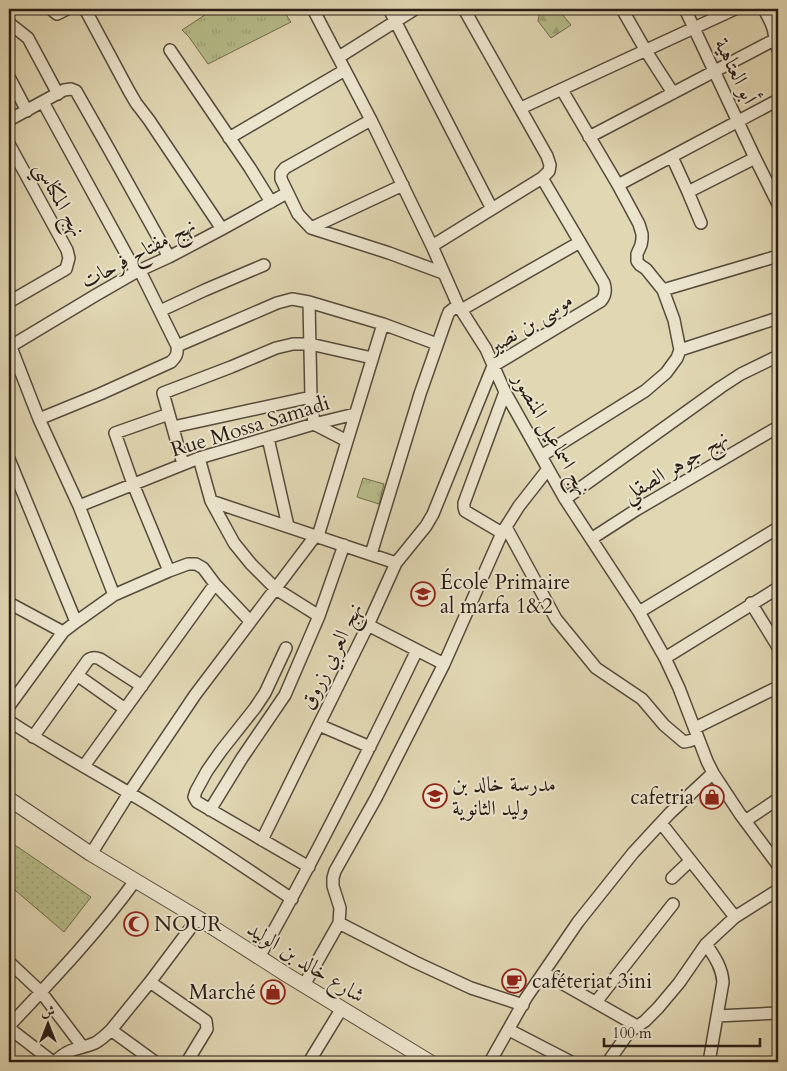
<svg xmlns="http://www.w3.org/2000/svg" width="787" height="1071" font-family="Cardo,Amiri,serif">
<defs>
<pattern id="grass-dots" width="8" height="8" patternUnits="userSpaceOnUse" patternTransform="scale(1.25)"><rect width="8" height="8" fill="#b7bd8a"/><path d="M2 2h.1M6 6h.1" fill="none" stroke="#9da276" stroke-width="1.8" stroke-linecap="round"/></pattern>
<pattern id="forest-firs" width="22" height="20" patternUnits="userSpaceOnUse" patternTransform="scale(1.25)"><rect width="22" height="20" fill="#b7bd8a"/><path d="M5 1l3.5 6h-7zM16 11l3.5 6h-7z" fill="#9da276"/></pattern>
<pattern id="park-tufts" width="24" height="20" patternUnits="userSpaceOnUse" patternTransform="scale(1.25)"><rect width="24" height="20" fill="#b7bd8a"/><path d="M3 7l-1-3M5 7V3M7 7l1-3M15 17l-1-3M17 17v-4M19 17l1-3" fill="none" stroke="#9da276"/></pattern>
</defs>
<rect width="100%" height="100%" fill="#e1d7b3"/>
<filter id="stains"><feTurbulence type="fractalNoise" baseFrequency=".004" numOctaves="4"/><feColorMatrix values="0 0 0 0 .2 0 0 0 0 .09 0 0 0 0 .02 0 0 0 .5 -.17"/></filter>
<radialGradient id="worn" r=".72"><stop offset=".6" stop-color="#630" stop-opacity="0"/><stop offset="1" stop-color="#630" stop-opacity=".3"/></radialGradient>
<path fill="url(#grass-dots)" stroke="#706c50" d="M9 841 91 897 64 932 9 885V873L13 867 9 865Z"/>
<path fill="url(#forest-firs)" stroke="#706c50" d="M540 9H558L571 25 551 38 538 21Z"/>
<path fill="url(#park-tufts)" stroke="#706c50" d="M214 9H285L283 10 291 22 208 64 189 37 182 30Z
M363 478 384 484 379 504 357 497Z"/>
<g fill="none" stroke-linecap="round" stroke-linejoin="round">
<g stroke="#564b3c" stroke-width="14">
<path id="minor" d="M51 9 57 14 67 9
M85 9 129 91 136 103 149 120 222 229
M313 9 371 120 432 246 458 305 486 349 505 392 565 499 639 612 665 658 679 688 707 761 713 773 740 814 778 865
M389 9 492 209
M622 9 646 51 673 93
M685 9 755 158 778 204
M764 9C767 16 773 24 774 33 776 41 773 39 778 49
M9 23 28 38 58 94
M170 50 250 168 271 202
M339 57 415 9
M9 77 27 111
M43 102 136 272
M521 108 735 9
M9 120 64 90 71 89 76 91 110 151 169 257
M371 120 285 168 281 173V179L298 214 311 228 389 253 443 273
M589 137 774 40
M229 138 345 70
M9 144 67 250 69 258 66 269 9 302
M672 157 688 192 755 158
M618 185 778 100
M688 192 701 223
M311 228 403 185
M432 246 542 178 549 171 550 165 547 156 464 9
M663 290 778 256
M309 302 311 397 314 424 347 441
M461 310 580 242
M160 311 205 290 264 265
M9 342 39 419 79 506 114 595
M11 346 96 295 136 272 169 257 222 229 287 193
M177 346 277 303 292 299 309 302 383 324 437 344
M680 350 778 318
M39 419 100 394 171 362C176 357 178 354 177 346L140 271
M173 427 311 397
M268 438 288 526
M541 456 645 391 666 373 677 358 680 350 674 320 663 290 646 269 640 265 637 261V254L641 245 642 239V234L639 224 618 185 562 90
M199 458 211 501 234 543 251 564 276 589 319 616
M9 459 76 622
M183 464 163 393 231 367 276 348 293 344H310L372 358
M565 499 721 387 741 374 778 356
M211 501 396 563
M79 506 199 458 314 424 355 414
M506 527 556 619 596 668 642 699 664 725 684 742 689 741 698 738
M502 533 465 511 464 507V503L505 392
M318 536 383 324
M591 539 636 510 778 427
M371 554 420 394 447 317 449 312 458 305
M169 571 133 484 115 433 169 414
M9 603 63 632
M751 603 778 647
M639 612 778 528
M368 625 444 664
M286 648 265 693 255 708 221 751 207 771 196 791 194 797 197 802 309 867
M665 658 778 588
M77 675 125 709
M9 706 63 632 76 622 114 595 169 571 188 564H196L203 568 215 584 250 621
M9 721C53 750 100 775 146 803 196 834 244 867 292 899
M319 725 370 747
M695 728 778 687
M33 737 88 660C92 657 95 657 100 659L142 686
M84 766 215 584
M210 810 242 758 285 695 319 616 344 545
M745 821 778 799
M661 823 735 917
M262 840 368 625 396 563 426 526 433 514 493 366 601 301C606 295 606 289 604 283L542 178
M91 854 129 793 195 695 316 535
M672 878 690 861
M339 923 415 962 471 988 523 1005
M706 944C714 956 722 967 723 982L709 1062
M259 957C316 857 367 754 417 650
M9 962 41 992 82 1046
M544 973 637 1026
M150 982 206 1021 207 1029 187 1062
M304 985 339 923 340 908 333 886V878L335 871 376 798 444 664 502 533 519 506 548 469
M596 1002 673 904
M717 1016 778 1013
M9 1026C53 979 97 933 135 881
M9 1028 53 1062
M509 1030 571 1062
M55 1062C69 1047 79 1050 95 1043 102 1039 106 1035 111 1030
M155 1062 111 1030 150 982 198 918
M309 1062 342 1008
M490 1062 526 998 578 922 633 853 670 813 713 773
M608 1062 629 1032 645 1021 658 1008 679 983 706 944 735 917 778 890"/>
</g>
<g stroke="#564b3c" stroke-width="16">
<path id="tertiary" d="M9 799 91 854 198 918 287 975 430 1062"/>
</g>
<use href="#minor" stroke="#ece5ce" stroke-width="11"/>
<use href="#tertiary" stroke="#ece5ce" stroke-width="14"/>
</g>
<defs>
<g id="school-ring" transform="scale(1.25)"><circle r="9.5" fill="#ece5ce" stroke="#8f2418" stroke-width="1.5"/><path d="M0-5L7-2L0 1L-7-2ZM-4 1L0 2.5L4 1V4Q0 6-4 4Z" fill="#8f2418"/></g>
<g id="shop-ring" transform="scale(1.25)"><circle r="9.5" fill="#ece5ce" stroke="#8f2418" stroke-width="1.5"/><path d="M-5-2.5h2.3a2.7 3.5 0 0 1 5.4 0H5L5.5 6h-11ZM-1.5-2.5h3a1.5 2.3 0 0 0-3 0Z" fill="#8f2418"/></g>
<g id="mosque-ring" transform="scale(1.25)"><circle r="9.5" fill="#ece5ce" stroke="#8f2418" stroke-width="1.5"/><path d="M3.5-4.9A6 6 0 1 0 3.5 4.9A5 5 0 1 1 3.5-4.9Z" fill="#8f2418"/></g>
<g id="cafe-ring" transform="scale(1.25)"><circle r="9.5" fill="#ece5ce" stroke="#8f2418" stroke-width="1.5"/><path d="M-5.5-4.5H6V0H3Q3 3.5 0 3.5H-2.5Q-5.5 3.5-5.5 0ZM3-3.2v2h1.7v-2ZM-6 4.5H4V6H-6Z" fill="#8f2418"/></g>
</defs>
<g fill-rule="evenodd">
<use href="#school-ring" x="423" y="594"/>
<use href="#school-ring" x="435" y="796"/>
<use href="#shop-ring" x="712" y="797"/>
<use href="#mosque-ring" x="136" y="924"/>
<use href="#cafe-ring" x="514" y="981"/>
<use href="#shop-ring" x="273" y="992"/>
</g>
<g text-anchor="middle" stroke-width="4" stroke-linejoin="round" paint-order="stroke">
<g font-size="21" fill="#281c15" stroke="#ece5ce">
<text transform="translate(736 71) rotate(64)" y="7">أبو العتاهية</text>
<text transform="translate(60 199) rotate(61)" y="7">نهج المكناسي</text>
<text transform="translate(138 253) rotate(-28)" y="7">نهج مفتاح فرحات</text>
<text transform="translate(530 323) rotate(-32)" y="7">موسى بن نصير</text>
<text transform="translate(250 426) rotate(-17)" y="7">Rue Mossa Samadi</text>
<text transform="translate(552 434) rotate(61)" y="7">نهج اسماعيل المنصور</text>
<text transform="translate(675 466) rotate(-31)" y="7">نهج جوهر الصقلي</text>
<text transform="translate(331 656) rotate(-64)" y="7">نهج العربي زروق</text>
<text transform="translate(306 962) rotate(32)" y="7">شارع خالد بن الوليد</text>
</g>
<g font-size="21" fill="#281c15" stroke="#ece5ce" text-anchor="start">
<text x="440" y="589">École Primaire<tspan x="440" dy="24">al marfa 1&amp;2</tspan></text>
<text x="452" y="791">مدرسة خالد بن<tspan x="452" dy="24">وليد الثانوية</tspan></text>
<text x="694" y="804" text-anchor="end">cafetria</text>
<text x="154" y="931">NOUR</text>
<text x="532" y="988">caféteriat 3ini</text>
<text x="256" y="999" text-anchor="end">Marché</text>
</g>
</g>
<rect width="787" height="1071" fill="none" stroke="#e1d7b3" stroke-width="30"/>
<rect x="10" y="10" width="767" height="1051" fill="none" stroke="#281c15" stroke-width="2.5"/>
<rect x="15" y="15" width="757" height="1041" fill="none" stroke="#281c15"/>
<g transform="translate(48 1024)" stroke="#ece5ce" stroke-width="4" paint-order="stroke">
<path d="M0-4L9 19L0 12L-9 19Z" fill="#281c15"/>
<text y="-8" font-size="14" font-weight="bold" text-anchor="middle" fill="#281c15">ش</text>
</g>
<path d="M604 1038v8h156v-8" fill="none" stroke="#281c15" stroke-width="2.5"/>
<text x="612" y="1038" font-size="15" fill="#281c15" stroke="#ece5ce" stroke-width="4" paint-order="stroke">100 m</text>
<rect width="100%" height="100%" filter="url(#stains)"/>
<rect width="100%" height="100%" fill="url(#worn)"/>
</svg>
